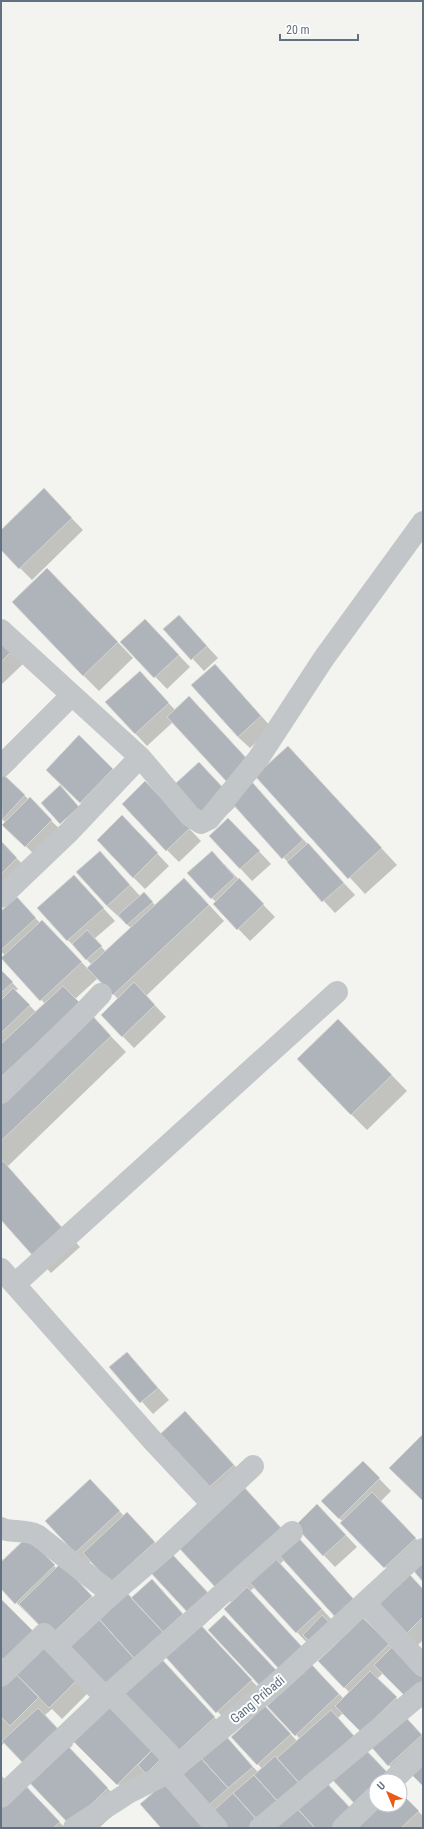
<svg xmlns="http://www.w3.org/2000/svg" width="424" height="1829" font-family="'Roboto Condensed',sans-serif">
<rect width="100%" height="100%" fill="#f3f4ef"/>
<path fill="#0003" fill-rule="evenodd" d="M56 502 83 530 32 580 1 549V531Z
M63 585 133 658 99 691 83 675Z
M179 616 218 658 204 671 165 629Z
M157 632 190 667 167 689 122 642Z
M1 641 23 664 1 685Z
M226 677 272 728 250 748 238 737Z
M151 684 175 710 260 773 288 747 397 865 365 894 257 777 251 783 355 895 335 913 236 806 215 826 234 800 240 794 173 722 147 746 106 702Z
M79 737 124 781 93 814 47 770Z
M1 749 17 766 5 777 63 832 38 858 4 825 6 823 1 818Z
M157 795 201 841 179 862 167 850Z
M134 829 169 866 145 889 133 877Z
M240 831 271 864 252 881 210 836Z
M1 842 29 871 1 890Z
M224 864 275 917 250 941 214 904 216 902 212 898Z
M112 865 140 896 150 900 156 906 200 895 224 921 146 996 166 1017 134 1048 102 1015 118 999 98 978 75 999 126 1052 7 1167 80 1247 51 1273 1 1219V970L18 989 15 991 36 1012 45 1004 1 951V912L17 898 40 923 58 937 88 969 92 965 68 940 85 888 115 921 94 939 106 952 131 928 107 906 78 873Z
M354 1036 407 1091 367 1130 351 1114Z
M127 1353 169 1400 153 1414 111 1367Z
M197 1424 245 1477 218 1502 206 1490Z
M363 1462 391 1491 380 1502 423 1546 397 1579 323 1501Z
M102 1492 124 1516 139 1525 166 1555 91 1561 88 1564 76 1553Z
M329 1517 357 1547 335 1567 296 1526Z
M27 1538 57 1569 73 1576 103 1608 62 1647 1 1588V1558L4 1561Z
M293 1541 309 1550 368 1615 363 1620 423 1679V1705L383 1673 377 1679 408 1710 402 1715 423 1737V1756L400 1777 389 1765 371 1740 343 1713 338 1718 365 1750 395 1781H376V1805H400V1794L423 1816V1828H226L69 1647 127 1594 132 1599 194 1626 172 1555 222 1608 202 1627 267 1697 233 1728 164 1654 159 1658 230 1734 226 1738 258 1772 262 1769 258 1764 277 1719 297 1741 300 1739 269 1706 294 1683 232 1603 219 1590ZM285 1559 351 1631 319 1661 350 1693 344 1699 311 1665 315 1661 250 1591 255 1587 308 1644 333 1621 280 1564ZM333 1779 367 1814 361 1820 327 1784Z
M423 1590V1640L417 1646 406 1634Z
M1 1600 91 1690 62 1719 52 1709 45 1715 73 1745 69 1749 124 1805 99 1828H74L34 1773 5 1742 1 1746V1659L12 1671 1 1656Z
M109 1701 171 1763 134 1800 72 1738Z
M1 1775 14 1790 34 1795 65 1828H1Z"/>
<path fill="#aeb4ba" stroke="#d5d5d2" d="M44 488 72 518 19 569 1 550V530Z
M47 568 118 642 83 676 12 602Z
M179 615 207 646 191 660 163 629Z
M145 619 179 655 154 678 120 642Z
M1 640 12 651 1 662Z
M215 664 261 716 238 737 191 685Z
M140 671 169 703 135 734 105 702Z
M189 696 249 761 227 782 167 717Z
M79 735 113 769 80 803 46 770Z
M288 746 382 848 348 879 255 776Z
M199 762 227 792 203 815 175 784Z
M2 773 25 795 2 820 1 775Z
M145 781 190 828 166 851 122 804Z
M252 782 303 840 282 859 230 801Z
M60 785 79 807 60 824 41 803Z
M30 797 52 820 25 847 2 825Z
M122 815 158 853 133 878 97 840Z
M228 818 260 851 240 869 209 836Z
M1 841 17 858 1 874Z
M308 843 344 883 322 902 287 862Z
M100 851 130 885 107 906 76 872Z
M212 851 235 877 211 899 187 873Z
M74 875 104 908 67 941 37 908Z
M184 878 209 905 113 995 87 968Z
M239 878 264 904 237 930 213 904Z
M144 892 153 902 127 925 118 915Z
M17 897 36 918 1 950V911Z
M42 920 82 962 40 1001 1 958Z
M87 930 102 946 86 960 72 944Z
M1 970 13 982 1 993Z
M134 982 155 1005 122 1037 101 1015Z
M63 986 80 1003 1 1077V1044Z
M13 988 30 1005 1 1033V1000Z
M90 1013 111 1036 1 1141V1098Z
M338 1019 392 1075 351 1115 297 1059Z
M3 1161 64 1230 34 1257 1 1220V1162Z
M127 1352 158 1388 140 1403 109 1367Z
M185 1411 234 1465 205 1491 156 1438Z
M423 1434V1501L389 1468Z
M363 1461 380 1478 339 1519 321 1501Z
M90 1479 120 1511 75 1553 45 1521Z
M244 1487 283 1530 218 1590 179 1548Z
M372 1492 416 1538 384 1568 340 1523Z
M317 1504 346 1535 323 1556 295 1526Z
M127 1512 155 1542 110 1583 83 1553Z
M297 1536 357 1603 338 1620 278 1554Z
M27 1537 55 1565 15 1604 1 1589V1562Z
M172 1554 211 1596 190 1615 151 1573Z
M275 1558 322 1609 296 1633 249 1582Z
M423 1560V1582L413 1570Z
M61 1563 92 1596 50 1636 19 1604Z
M410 1575 423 1589V1617L405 1635 377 1606Z
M152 1579 183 1614 163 1632 131 1598Z
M247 1587 304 1649 280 1670 224 1609Z
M127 1593 163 1632 134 1658 99 1619Z
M1 1599 37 1635 8 1665 1 1657Z
M224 1615 277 1671 261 1687 208 1630Z
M322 1615 332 1625 313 1645 303 1635Z
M363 1618 389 1644 344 1688 318 1661Z
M99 1619 137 1662 107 1690 68 1647Z
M197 1621 252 1680 216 1713 162 1653Z
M42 1639 80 1677 49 1708 11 1669Z
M392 1647 423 1678V1681L407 1698 374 1665Z
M157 1654 215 1717 176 1753 118 1690Z
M312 1665 339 1694 295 1736 267 1706Z
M12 1670 39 1697 10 1726 1 1717V1681Z
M370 1671 397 1697 361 1732 335 1706Z
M109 1700 156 1746 117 1785 70 1738Z
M265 1706 291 1734 257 1765 231 1737Z
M38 1708 62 1733 26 1766 2 1741Z
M331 1710 355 1737 301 1785 277 1758Z
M401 1712 422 1735 388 1766 367 1742Z
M226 1736 253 1767 228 1788 201 1758Z
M65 1743 108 1788 70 1825 26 1779Z
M361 1745 388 1773 379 1781H376V1784L355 1804 329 1776Z
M156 1746 165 1755 146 1774 138 1765Z
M275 1756 301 1785 280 1804 254 1775Z
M201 1758 228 1788 208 1806 181 1776Z
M423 1765V1786L412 1775Z
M254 1775 280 1804 259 1822 233 1793Z
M169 1779 211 1828H161L140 1804Z
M324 1780 355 1813 338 1828H315L296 1807Z
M22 1782 60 1822 53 1828H1V1801Z
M400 1792 419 1811 401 1828H356L376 1805H400Z
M233 1793 259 1822 253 1828H224L211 1813Z
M292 1803 315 1828H266Z"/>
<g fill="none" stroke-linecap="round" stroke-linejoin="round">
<path stroke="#c3c6c9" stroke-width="22" d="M1 630 140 757 190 816 201 823 209 819 258 759 324 658 423 522
M1 766 72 695
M1 897 70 831 140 757
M1 1093 83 1013 101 994
M1 1269 153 1441 212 1504
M15 1284 337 992
M1 1528C11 1533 23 1529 37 1535L112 1594
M365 1603 423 1666
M56 1646 100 1692 110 1693 170 1755 168 1773 217 1828
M1 1676 44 1634 56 1646 112 1594 166 1548 253 1466
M392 1781 423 1751
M1 1797 110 1693 292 1532
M74 1828 128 1793 168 1773 276 1684 423 1549
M260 1828 423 1692
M343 1828 376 1796"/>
</g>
<g text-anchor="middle" stroke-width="4" stroke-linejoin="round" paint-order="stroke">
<g font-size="13" fill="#617182" stroke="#fff">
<text transform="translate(257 1699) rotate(-40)" y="5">Gang Pribadi</text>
</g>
</g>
<rect width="424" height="1829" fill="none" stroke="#617182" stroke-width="4"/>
<g transform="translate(388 1793) rotate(316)"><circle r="19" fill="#ffffff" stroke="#c0c6cd"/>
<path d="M0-3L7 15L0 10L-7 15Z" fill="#ea5b18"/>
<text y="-6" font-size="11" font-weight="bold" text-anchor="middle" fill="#617182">U</text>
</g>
<path d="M280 34v6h78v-6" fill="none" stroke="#617182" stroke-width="2"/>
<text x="286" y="34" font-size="12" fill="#617182" stroke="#ffffff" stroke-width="3" paint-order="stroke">20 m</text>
</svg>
